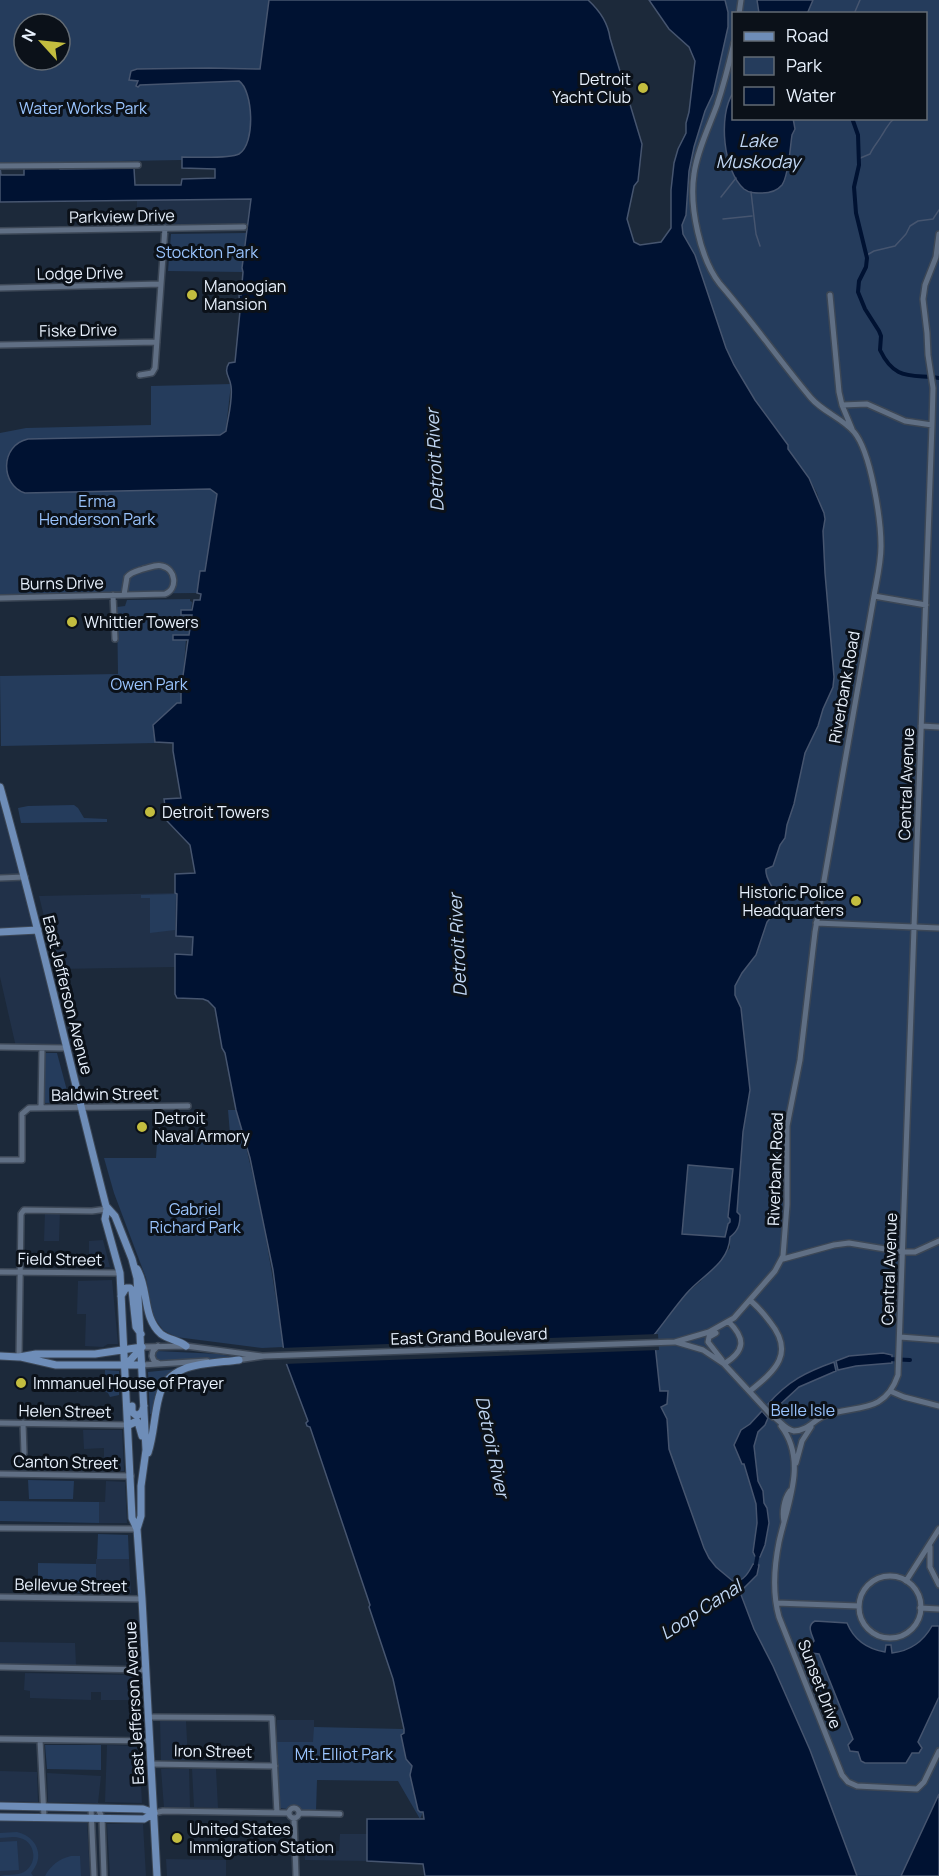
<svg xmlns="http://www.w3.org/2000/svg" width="939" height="1876" font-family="Manrope,sans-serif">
<rect width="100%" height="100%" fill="#1c293a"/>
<path fill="#213149" d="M251 198 247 224 137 225V200Z
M0 787 66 1048 16 1047 0 977Z
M177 893 176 936 193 937 192 955 175 954V967L57 969 39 896Z
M45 1211H60L59 1241H44Z
M103 1240 110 1267H89V1241Z
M112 1280 118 1344H108L103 1347 85 1346 86 1314H77L78 1281Z
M83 1430H122L124 1471H104V1448L84 1449Z
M106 1481 125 1482 127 1523H99V1502H105Z
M96 1559H129L131 1593H96Z
M0 1642 75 1643 76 1665 0 1664Z
M25 1673 135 1675 136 1700H101V1692H91V1700L30 1698V1691L24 1690Z
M277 1720H314V1742H277Z
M160 1721H186L188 1760H161Z
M107 1745 139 1746 142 1803 105 1802Z
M161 1769H189L190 1808H164Z
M192 1769H216L218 1808 194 1807Z
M0 1771 37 1772 38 1802 0 1801Z
M47 1773 101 1776 98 1803 48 1802Z
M0 1821H87L90 1876H0Z
M107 1824H143L146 1876H110Z
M340 1834H367V1861L305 1860 304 1852 339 1851Z
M166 1859 226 1860V1876H167Z"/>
<path fill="#253c5c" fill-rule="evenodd" d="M0 0H269L261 69 209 68 133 70 139 85 239 81C253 90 256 144 239 154 228 160 196 157 183 157L182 160 0 163ZM24 24H60V60H24Z
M725 0H939V1794L901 1876H857L810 1750 773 1666 754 1629 738 1585 716 1567 709 1558 704 1548 669 1449 667 1419 661 1406 668 1391H660L654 1335 688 1292 700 1282 730 1248V1237C740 1230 741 1223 737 1212L743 1132 750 1090 741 1008 735 995V986L742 973 756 955 767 922 776 911V900L773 890 765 873 766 869 773 866 780 845 785 838 787 825 794 804 805 753 818 726 823 709 833 687 834 677 825 573 823 531 825 519 817 493 809 478 788 449V445L748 389 734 365 726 348 695 255 683 234 682 225 686 215 690 162 705 111 713 94 728 12ZM734 14H926V118H734Z
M246 233 242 267 243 272 168 271 171 234Z
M231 384 218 499 205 571H200L197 593 0 595V433L26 428 151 425V386Z
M190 599V601L192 602 191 610H181L192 615 189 635H173V640L186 639 181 703 153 725 155 743 1 746 0 676 118 674 117 607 125 606 127 600Z
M74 805 78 808 84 818 107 819V822L21 823 18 808 28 806Z
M176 894 175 930 150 933V898H141V895Z
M44 1053H57L70 1102 44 1103Z
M228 1110H236C258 1187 272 1266 283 1347L262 1348 176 1337 163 1330 153 1316 146 1278 114 1193 104 1158H156L157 1143H165L171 1140H213L230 1134Z
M688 1165 733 1168 728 1217 730 1218V1222L728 1224 725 1237 682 1234Z
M157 1351 219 1354 238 1358 158 1361 154 1357Z
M178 1369 171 1373 153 1415 150 1414 148 1372Z
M105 1370 119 1371V1395L110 1397 108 1393 104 1391Z
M28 1480 74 1481 73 1499H29Z
M0 1501 99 1502V1523L0 1521Z
M98 1534 128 1535 129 1559H97Z
M38 1563 96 1564V1593L38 1592Z
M314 1727 403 1729 404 1733 402 1736 406 1758 412 1766 410 1775 418 1810 423 1812 420 1819 398 1781 317 1780 316 1811H303L299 1806 295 1805 287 1809 280 1808 277 1742H313Z
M45 1745H101V1770L47 1769Z
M17 1832C38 1837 45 1857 31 1873L33 1876H0C6 1874 17 1876 24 1872 38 1864 36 1842 20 1838 14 1836 6 1838 0 1838V1833Z
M17 1841 19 1870 0 1871V1842Z
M71 1856H80L81 1876H45C51 1865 59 1859 71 1856Z"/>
<path fill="#001232" stroke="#46556f" stroke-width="1.5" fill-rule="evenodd" d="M269 0H588C599 10 608 23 610 38L642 144 638 181 634 186 627 219 634 242 640 245 661 242 671 228V190L674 163 678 149 686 133V123L689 112 695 61 689 47 669 29 649 0H725L728 12V27L713 94 705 111 694 147 689 171 686 215 682 225 683 234 695 255 726 348 734 365 755 400 788 445V449L809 478 824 513 825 519 823 531 825 573 834 677 833 687 823 709 818 726 805 753 794 804 787 825 785 838 780 845 773 866 766 869C765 877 770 882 773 889 776 897 775 904 776 911L767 922 756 955 742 973 735 986V995L741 1008 750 1090 743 1132 737 1212 740 1215C740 1225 738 1231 730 1237 729 1264 702 1275 686 1294 675 1307 665 1321 654 1335L660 1391H668L667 1404 661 1407 667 1419 669 1449 704 1548 709 1558 716 1567 734 1582C744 1581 749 1572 753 1564L759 1565 757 1575 740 1592 754 1629 773 1666 810 1750 857 1876H425L423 1864 367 1861V1819H424L423 1812H420L418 1810 410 1775 412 1766 406 1759 401 1735 404 1733V1729L393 1679 369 1607 370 1605 310 1427 307 1426 306 1423 308 1421 285 1360 273 1270 250 1158 236 1110 225 1053 222 1048 215 1008 208 1001 203 999 177 998 175 994V954L192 955 193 937 176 936 177 894 175 893V874L195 873 190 845 167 821 164 799 181 798 173 751V743L155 742 153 725 177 703H181V690L188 640H173V635H189L192 615H181V610H192L194 600H200L201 594 197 593 200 571H205L217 494 210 489 25 493C0 485 0 445 28 439L220 435 226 431C228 417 233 400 231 386 230 377 223 372 229 363L235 362 240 311 239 295H241L243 272 242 268 251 199 0 202V167L1 175H24V166H59L60 169 134 168 135 185H181L182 179 215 178V169L182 168V157C195 157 229 159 239 154 256 144 253 90 239 81L140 85 138 87 136 86 138 81 129 80 131 71 137 69 209 68 260 69ZM688 1165 733 1169 728 1217 730 1219V1222L728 1224 725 1237 682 1234Z
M757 0H813L807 14 759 13Z
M733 93 734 118H793L795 129 792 135C790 147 789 175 782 185 777 191 769 193 762 193 755 193 749 193 744 189 723 171 718 115 733 93Z
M883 1353 892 1355V1363L856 1366 838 1370 836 1361 849 1356Z
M834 1362 836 1371 799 1387 774 1410 768 1404C788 1381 806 1372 834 1362Z
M762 1411 768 1418 765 1425 758 1432 754 1446 758 1481 763 1491 764 1503 767 1508 769 1523 765 1545 760 1557 755 1556 753 1552 757 1523 756 1504 744 1464H742L734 1445 741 1430 750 1424Z
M815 1621 847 1623C854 1640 867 1649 885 1652L886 1645H891L892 1653C910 1651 923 1642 932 1626H939V1697L918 1742 922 1748 919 1753H912L906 1763H865L861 1761 858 1752 850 1751 848 1745 853 1739 819 1654 811 1653 808 1647 814 1641C812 1634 806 1626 815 1621Z
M939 1794V1876H901Z"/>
<path fill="#1c293a" d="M658 1334 659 1350 283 1364 280 1348Z"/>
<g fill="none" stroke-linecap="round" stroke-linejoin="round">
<path stroke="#46556f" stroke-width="1.5" d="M854 14 860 0
M858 159 870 154C873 147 878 142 882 135 887 128 887 124 895 118
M751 192 756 234 760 246
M721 197 736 178
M723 219 752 216
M867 255 874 251 895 246 906 234 910 226 918 221 933 219 939 210"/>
<path stroke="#001232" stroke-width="4" d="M852 118 858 135 859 165 854 187 856 213 867 258 866 267 859 281 858 292 865 309 879 331 881 336 880 350C895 381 910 374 939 378
M888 1359 910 1360
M755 1569 758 1553"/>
<g stroke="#3c4756" stroke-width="8">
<path id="minor" d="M739 14 741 0
M0 166 138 165
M0 231 244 227
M0 288 161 284
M830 295 839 392 842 405 852 429
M0 345 157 342
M140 375 152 373 155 368 165 228
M842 405 867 404 905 421 932 425
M113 595 115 639
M874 596 926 605
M0 598 165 594C178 589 176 569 162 566 156 564 149 568 143 569 137 571 131 572 127 577L124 595
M921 726 939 727
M0 878 25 877
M816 923 939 928
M0 1047 66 1048
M41 1108 42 1048
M0 1160H22V1114L29 1108 188 1106
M783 1259 834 1245 849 1243 903 1252H915L939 1241
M0 1272 120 1273
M716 1333 709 1337 708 1342 722 1360
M900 1337 939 1340
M676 1342 703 1350 724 1364 773 1417
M142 1347 186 1346 262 1356
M19 1357 21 1214 24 1210 92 1211 107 1209
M237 1360 264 1356 675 1342 709 1332 734 1318 775 1271 783 1256 787 1205V1126L800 1060 815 932 874 596C877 579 881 563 881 546 881 520 871 452 854 432 842 418 823 412 811 398 780 361 752 321 720 284 700 259 689 206 694 174 697 151 709 127 717 105 724 84 729 64 734 43
M158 1363 154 1361 152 1356 153 1351 158 1346
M724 1364C745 1351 746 1339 729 1322
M142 1365 207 1361
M750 1391C776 1370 795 1353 770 1322 764 1314 758 1307 751 1301
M890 1391 904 1397 939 1406
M771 1415C779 1419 785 1430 794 1431 807 1431 814 1420 824 1416 854 1404 884 1416 898 1375L932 425 933 388 928 355 927 333 923 299 925 285 936 257 939 234
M0 1423 129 1425
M23 1423 24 1453
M781 1426C808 1461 787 1505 779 1542 774 1567 772 1592 779 1617L842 1775 848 1782 857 1786 917 1789 924 1782 939 1751
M796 1463 802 1441 811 1427
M0 1474 131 1476
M784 1522C782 1512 784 1499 790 1491
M0 1528 137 1529
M930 1547V1567L939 1585
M859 1607a31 31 0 1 1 62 0a31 31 0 1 1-62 0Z
M906 1581 939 1529
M0 1597 142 1599
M776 1603 859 1606
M920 1608 939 1609
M0 1667 146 1670
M148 1717 272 1718 277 1813
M0 1739 150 1741
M40 1740 44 1817
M151 1764 275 1766
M289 1813a5 5 0 1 1 10 0a5 5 0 1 1-10 0Z
M91 1808 94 1876
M98 1808 102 1818 104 1876
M154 1813 163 1811 289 1813
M299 1813 340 1814
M294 1818 296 1876"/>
</g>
<g stroke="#3c4756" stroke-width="9">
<path id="major" d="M0 787C39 926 70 1066 106 1206L115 1216 132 1259 137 1278 146 1450 141 1486V1516L137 1529
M0 932 38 930
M107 1209 105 1219 120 1273 132 1518 137 1529 142 1599 157 1876
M137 1269C149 1289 142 1317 161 1334 169 1340 179 1340 186 1346
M121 1296 126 1288H130L132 1290 136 1327 141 1334
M0 1356 19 1357 36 1354H95L142 1347
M21 1357 56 1365H142
M126 1365 142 1347
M132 1406V1412L137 1416 142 1412 144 1406
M129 1425 135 1422H138L142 1436
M148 1453C154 1435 154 1415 159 1397 167 1361 210 1364 239 1360
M0 1806 143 1809 154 1813
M0 1817 144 1819 154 1813"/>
</g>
<use href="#minor" stroke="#606f84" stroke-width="5"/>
<use href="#major" stroke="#6e8db8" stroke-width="7"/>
</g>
<g fill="#c3bd3f" stroke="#0b1119" stroke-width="2">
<circle cx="643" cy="88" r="6"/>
<circle cx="192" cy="295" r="6"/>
<circle cx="72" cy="622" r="6"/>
<circle cx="150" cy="812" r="6"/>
<circle cx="856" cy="901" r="6"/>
<circle cx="142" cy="1127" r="6"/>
<circle cx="21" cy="1383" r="6"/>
<circle cx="177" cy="1838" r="6"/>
</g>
<g text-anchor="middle" stroke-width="6" stroke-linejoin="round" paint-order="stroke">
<g font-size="16" fill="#e8f1fd" stroke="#0b1119" text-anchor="start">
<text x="631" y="85" text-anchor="end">Detroit<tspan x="631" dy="18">Yacht Club</tspan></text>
<text x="204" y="292">Manoogian<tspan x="204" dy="18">Mansion</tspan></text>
<text x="84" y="628">Whittier Towers</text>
<text x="162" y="818">Detroit Towers</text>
<text x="844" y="898" text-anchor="end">Historic Police<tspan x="844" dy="18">Headquarters</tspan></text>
<text x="154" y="1124">Detroit<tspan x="154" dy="18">Naval Armory</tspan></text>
<text x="33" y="1389">Immanuel House of Prayer</text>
<text x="189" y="1835">United States<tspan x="189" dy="18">Immigration Station</tspan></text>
</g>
<g font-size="16" fill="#9ac4fe" stroke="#0b1119">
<text x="83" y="114">Water Works Park</text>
<text x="207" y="258">Stockton Park</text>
<text x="97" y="507">Erma<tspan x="97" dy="18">Henderson Park</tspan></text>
<text x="149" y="690">Owen Park</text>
<text x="195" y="1215">Gabriel<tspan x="195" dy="18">Richard Park</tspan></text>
<text x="803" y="1416">Belle Isle</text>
<text x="344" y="1760">Mt. Elliot Park</text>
</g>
<g font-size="16" fill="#e8f1fd" stroke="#0b1119">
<text transform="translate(122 216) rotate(-1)" y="6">Parkview Drive</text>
<text transform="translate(80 273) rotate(-1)" y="6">Lodge Drive</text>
<text transform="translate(78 330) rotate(-1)" y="6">Fiske Drive</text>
<text transform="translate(62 583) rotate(-1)" y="6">Burns Drive</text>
<text transform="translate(844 687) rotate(-80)" y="6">Riverbank Road</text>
<text transform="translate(906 784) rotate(-88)" y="6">Central Avenue</text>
<text transform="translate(68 995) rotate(76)" y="6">East Jefferson Avenue</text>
<text transform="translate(105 1094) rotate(-1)" y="6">Baldwin Street</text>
<text transform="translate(775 1169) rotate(-88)" y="6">Riverbank Road</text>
<text transform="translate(60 1259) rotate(1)" y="6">Field Street</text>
<text transform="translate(889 1269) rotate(-88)" y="6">Central Avenue</text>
<text transform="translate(469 1336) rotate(-2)" y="6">East Grand Boulevard</text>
<text transform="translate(65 1411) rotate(1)" y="6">Helen Street</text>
<text transform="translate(66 1462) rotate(1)" y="6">Canton Street</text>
<text transform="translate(71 1585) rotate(1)" y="6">Bellevue Street</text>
<text transform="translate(820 1684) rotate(69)" y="6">Sunset Drive</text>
<text transform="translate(134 1703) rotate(-93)" y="6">East Jefferson Avenue</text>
<text transform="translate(213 1751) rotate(1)" y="6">Iron Street</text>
</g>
<g font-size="18" font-style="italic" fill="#c1d7f4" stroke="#0b1119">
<text x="758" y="147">Lake<tspan x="758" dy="21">Muskoday</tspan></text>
<text transform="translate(435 460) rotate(-93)" y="6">Detroit River</text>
<text transform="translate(458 945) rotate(-93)" y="6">Detroit River</text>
<text transform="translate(492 1447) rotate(78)" y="6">Detroit River</text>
<text transform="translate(701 1610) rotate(-33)" y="6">Loop Canal</text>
</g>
</g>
<rect x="732" y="12" width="195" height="108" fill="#0b1119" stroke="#636b74" stroke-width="1.5"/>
<rect x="744" y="32" width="30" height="9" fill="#6e8db8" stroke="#636b74" stroke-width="1.5"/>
<text x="786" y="42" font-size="18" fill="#e8f1fd">Road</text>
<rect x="744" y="57" width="30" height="18" fill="#253c5c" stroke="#636b74" stroke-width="1.5"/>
<text x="786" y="72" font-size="18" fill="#e8f1fd">Park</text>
<rect x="744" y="87" width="30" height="18" fill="#001232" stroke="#636b74" stroke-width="1.5"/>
<text x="786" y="102" font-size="18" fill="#e8f1fd">Water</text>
<g transform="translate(42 42) rotate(297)"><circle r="28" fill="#0b1119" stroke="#636b74" stroke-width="1.5"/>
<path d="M0-4.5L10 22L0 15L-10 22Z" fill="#c3bd3f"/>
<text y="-9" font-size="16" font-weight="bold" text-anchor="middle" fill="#e8f1fd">N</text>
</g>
</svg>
